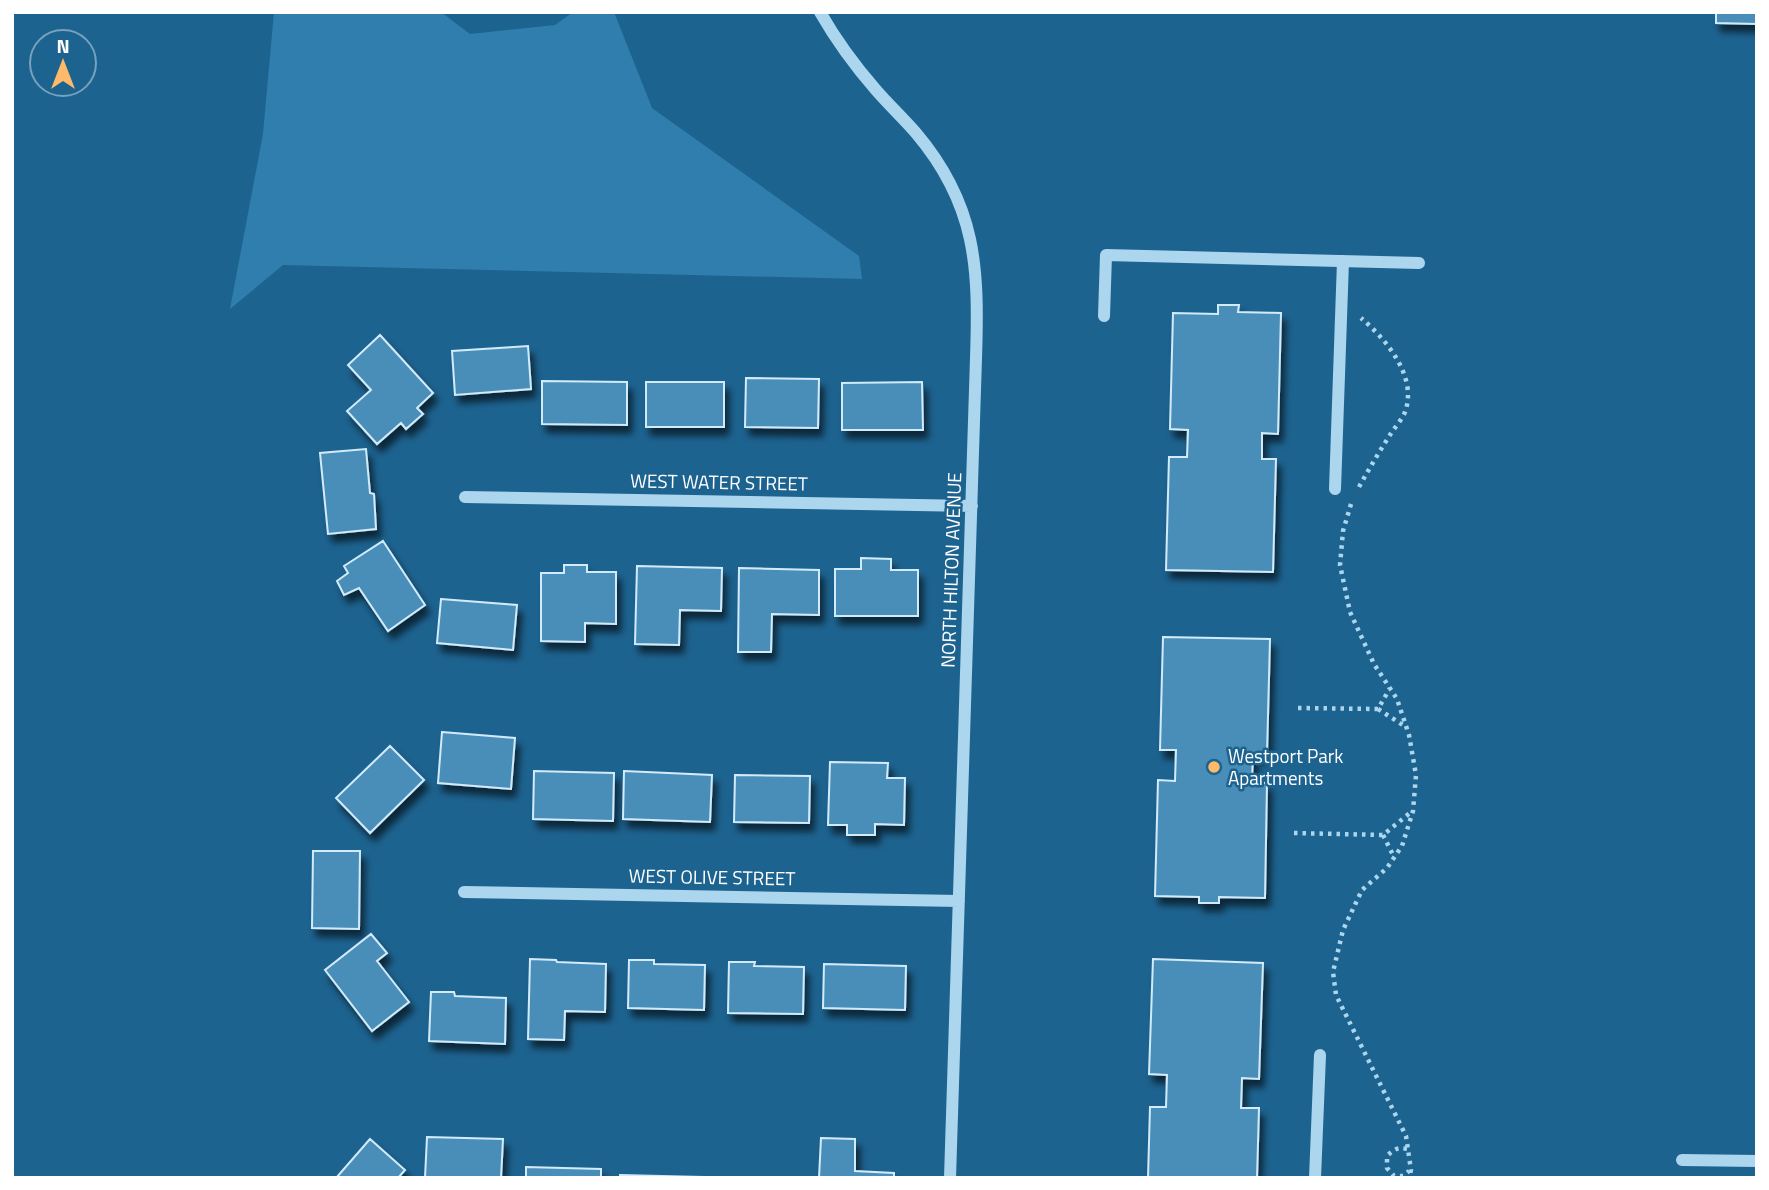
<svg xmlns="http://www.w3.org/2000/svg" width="1769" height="1190" font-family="'Titillium Web',sans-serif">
<defs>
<filter id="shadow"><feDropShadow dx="4.5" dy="8" stdDeviation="3.5" flood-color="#0009"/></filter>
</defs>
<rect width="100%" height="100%" fill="#1d6390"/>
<path fill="#307eae" d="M274 12H441L470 34 555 25 573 12H614L652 108 859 256 862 279 283 265 230 309 263 134Z"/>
<path fill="#4a8eb9" stroke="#d2ebfa" stroke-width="2" filter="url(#shadow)" d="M1716 12H1757V24L1716 23Z
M1218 305H1239L1238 312 1281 313 1278 434 1262 433V459H1276L1273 572 1166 570 1169 457H1187L1188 430 1170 429 1173 313 1218 314Z
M1218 305H1239L1238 312 1281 313 1278 434 1262 433V459H1276L1273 572 1166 570 1169 457H1187L1188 430 1170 429 1173 313 1218 314Z
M380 335 433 393 417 408 423 414 406 429 401 423 377 444 347 411 371 390 348 365Z
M528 346 531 389 455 395 452 351Z
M746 378 819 379 818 428 745 427Z
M542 381 627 382V425L542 424Z
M646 382H724V427H646Z
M922 382 923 430H842V383Z
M366 449 370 493 374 494 376 529 328 534 320 453Z
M383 541 425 605 388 631 359 588 344 595 337 581 348 573 344 566Z
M861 558 891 559V570H918V616H835V569H861Z
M564 565H587V572H616V624L585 623V642L541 641V573H564Z
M637 566 722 568 721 611 680 610 679 645 635 644Z
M739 568 819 570V615L772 614 771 652H738Z
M441 599 517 605 513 650 437 643Z
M1163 637 1270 639 1267 754H1253L1252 782 1267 783 1265 898 1219 897V903H1199V897L1155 896 1158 780 1175 781 1176 750H1160Z
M1163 637 1270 639 1267 754H1253L1252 782 1267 783 1265 898 1219 897V903H1199V897L1155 896 1158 780 1175 781 1176 750H1160Z
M442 732 515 738 511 789 438 783Z
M390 746 424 780 370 833 336 798Z
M830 762 888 763 887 778H905L904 825 875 824V835H847V825H828Z
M534 771 614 773 613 821 533 819Z
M624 771 712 775 710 822 623 819Z
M735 775 810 776 809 823 734 822Z
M313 851H360L359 929 312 928Z
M371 934 387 953 377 961 409 1002 372 1031 325 970Z
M530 959 556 960 557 962 606 964 605 1012 565 1011 564 1040 528 1039Z
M1153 959 1263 963 1259 1079 1242 1078 1241 1108H1259L1257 1178H1148L1150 1107H1166L1167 1075 1149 1074Z
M1153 959 1263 963 1259 1079 1242 1078 1241 1108H1259L1257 1178H1148L1150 1107H1166L1167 1075 1149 1074Z
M629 960H654V964L705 965 704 1010 628 1008Z
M729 962H755L754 966 804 967 803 1014 728 1013Z
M824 964 906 966 905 1010 823 1008Z
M431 992H454L455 996 506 998 505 1044 429 1041Z
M427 1137 503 1139 501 1178H425Z
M821 1138 855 1139V1171L894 1173V1178H819Z
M370 1139 405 1170 398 1178H336Z
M526 1167 601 1169V1178H526Z
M620 1175 703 1177V1178H620Z"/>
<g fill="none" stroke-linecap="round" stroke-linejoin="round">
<path stroke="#acd5ee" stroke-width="4.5" stroke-dasharray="3.5 5" stroke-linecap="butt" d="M1359 487C1369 469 1379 452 1390 435 1394 428 1402 420 1405 412 1418 377 1386 339 1361 318
M1351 504 1343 531 1340 565 1350 612 1374 664 1397 699 1409 735 1416 775 1413 811 1402 846 1387 868 1362 890 1343 930 1333 972 1336 995 1406 1136 1411 1170 1409 1178
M1298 708 1378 709 1390 688
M1378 709 1406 727
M1294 833 1383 835 1411 812
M1383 835 1394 857
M1407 1149C1398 1147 1394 1149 1387 1156V1168L1394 1176H1403L1409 1171"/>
<path stroke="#acd5ee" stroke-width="12" d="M820 12C836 40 855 66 876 90 889 105 903 118 916 133 977 205 979 269 976 358L950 1178
M1104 316 1106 255 1419 263
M1335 489 1343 261
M465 497 972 506
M464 892 959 901
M1682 1160 1757 1161
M1315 1178 1320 1055"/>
</g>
<circle fill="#fdba6b" stroke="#1d6390" stroke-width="2.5" cx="1214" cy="767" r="7"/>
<g text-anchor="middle" stroke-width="5" stroke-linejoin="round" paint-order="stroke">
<g font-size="19" fill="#fff" stroke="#1d6390">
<text transform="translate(719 482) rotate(1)" y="7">WEST WATER STREET</text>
<text transform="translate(951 570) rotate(-88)" y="7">NORTH HILTON AVENUE</text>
<text transform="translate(712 877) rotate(1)" y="7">WEST OLIVE STREET</text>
</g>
<g font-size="19" fill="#fff" stroke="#1d6390" text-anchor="start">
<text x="1228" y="763">Westport Park<tspan x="1228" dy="22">Apartments</tspan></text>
</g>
</g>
<rect width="1769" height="1190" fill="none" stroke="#ffffff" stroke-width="28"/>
<g transform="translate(63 63)"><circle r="33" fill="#1d6390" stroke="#77a1bc" stroke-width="2"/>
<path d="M0-5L12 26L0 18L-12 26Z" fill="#fdba6b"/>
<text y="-10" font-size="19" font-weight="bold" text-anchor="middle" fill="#ffffff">N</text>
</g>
</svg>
